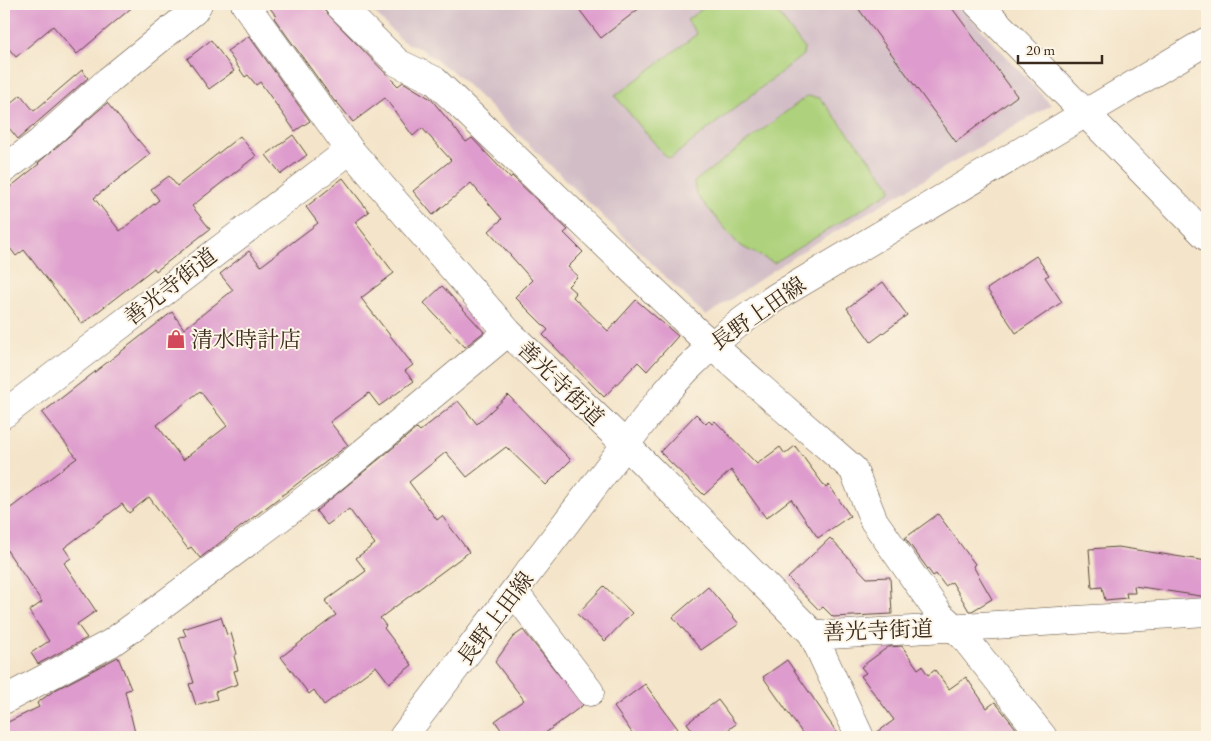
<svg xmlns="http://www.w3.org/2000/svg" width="1211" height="741" font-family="'EB Garamond','Noto Serif JP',serif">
<rect width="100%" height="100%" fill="#fcf5e5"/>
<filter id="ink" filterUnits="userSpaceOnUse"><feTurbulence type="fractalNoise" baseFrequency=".02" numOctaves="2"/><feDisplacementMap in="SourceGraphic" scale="10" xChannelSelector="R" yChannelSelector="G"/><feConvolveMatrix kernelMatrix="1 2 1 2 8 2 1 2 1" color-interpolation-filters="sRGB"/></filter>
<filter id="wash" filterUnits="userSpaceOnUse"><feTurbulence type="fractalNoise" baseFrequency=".0096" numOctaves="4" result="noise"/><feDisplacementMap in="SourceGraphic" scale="20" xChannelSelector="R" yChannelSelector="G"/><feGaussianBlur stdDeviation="1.12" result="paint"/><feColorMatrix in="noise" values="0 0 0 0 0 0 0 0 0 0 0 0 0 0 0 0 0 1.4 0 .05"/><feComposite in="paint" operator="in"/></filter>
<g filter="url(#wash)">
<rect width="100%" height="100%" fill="#f4e5ca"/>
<path fill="#d2bdc6" d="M366 4H958L1051 105 799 253 706 316 458 76 421 49 402 41Z"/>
<path fill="#add17b" stroke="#747e4c" d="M709 4H771L804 48 803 55 671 158 666 157 615 96 697 34 687 20Z
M807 96 820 98 890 185 891 191 774 263 739 245 696 194 694 182Z"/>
<g id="blocks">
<path fill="#de9bcd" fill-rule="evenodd" d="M4 4H136L77 54 53 26 16 57 4 43Z
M267 4H318L398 86 403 82 431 99 466 142 472 138 510 178 512 176 568 230 564 233 583 252 568 267 578 276 568 286 576 293 573 297 608 331 636 300 678 336 647 371 638 362 604 397 543 335 548 330 515 297 532 280 489 231 502 219 471 183 433 215 413 191 451 160 422 128 413 136 385 98 353 122 336 101 335 102 274 18 276 16Z
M575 4H645L601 38Z
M855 4H949L1017 96 956 142Z
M249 36 310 121 295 131 260 82 256 85 248 75 245 77 227 51Z
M211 40 234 71 209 89 187 59Z
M82 70 88 78 18 139 4 122V109L21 95 34 111Z
M107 103 150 154 94 198 120 231 159 200 151 189 169 176 177 186 240 136 256 156 192 206 210 229 156 271 154 268 82 324 24 250 16 256 4 240V192L39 164 38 163Z
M293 135 307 155 281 174 266 155Z
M343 178 369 212 355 222 394 273 361 298 413 365 405 371 414 381 379 406 369 393 330 422 348 445 200 558 191 547 188 549 149 497 129 513 122 504 64 548 71 558 64 563 96 611 77 624 87 638 38 664 31 653 49 641 29 611 42 602 4 546V513L77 458 42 413 172 312 184 329 233 290 220 274 249 251 261 266 318 223 306 207ZM200 391 227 426 183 460 157 425Z
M1036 256 1049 275 1045 277 1062 302 1016 333 987 289Z
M883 282 907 315 871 342 847 308Z
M442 286 484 332 465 347 424 303Z
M508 395 571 460 546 485 506 447 467 477 446 452 409 482 437 520 442 516 469 552 380 618 386 626 384 628 412 665 389 683 376 666 324 705 314 690 309 694 281 657 336 615 325 601 366 571 356 558 375 544 349 509 327 525 316 511 417 428 420 431 458 401 477 424Z
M696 414 706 424 709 421 712 424 715 421 757 464 780 447 785 454 795 446 826 488 829 485 850 516 818 538 791 499 766 518 731 470 704 495 660 452Z
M938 514 975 564 973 566 992 599 972 611H969L952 582 945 586 936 574 933 576 905 538Z
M830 538 867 578 890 577 892 614 833 617 823 607 819 610 788 578Z
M1118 547 1207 561V597L1134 586 1135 593H1126L1127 598 1105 600 1102 587 1092 588 1089 549Z
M604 586 632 613 605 641 577 614Z
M708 587 739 624 701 650 673 617Z
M221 617 227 635 231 633 237 654 234 656 238 670 234 671 238 684 215 692 217 699 196 705 189 684 194 683 179 637 186 636 183 629Z
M523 630 583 705 540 737H506L495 721 524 700 495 662 513 637Z
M902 646 918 669 922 666 928 675 935 670 949 689 966 677 987 708 995 702 1023 737H875V734L894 720 861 676 866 673 861 667 888 647Z
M118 657 131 689 125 691 136 737H4V724L39 707 37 703 55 690Z
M787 660 840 737H805L763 677Z
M645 684 678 729 665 737H635L614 707Z
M718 700 736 724 718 737H697L687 723Z"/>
</g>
</g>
<g filter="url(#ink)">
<use href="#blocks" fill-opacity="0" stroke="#574638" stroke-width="1"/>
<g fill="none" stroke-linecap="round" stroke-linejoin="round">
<g stroke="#574638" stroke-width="29">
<path id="minor" d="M245 4 350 150
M338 4 398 63 434 80 696 331 853 469 874 521 940 615 964 637 1043 737
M978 4 1207 237
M4 169 39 143 109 80 194 11 198 4
M4 414 350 150 508 332 625 444 812 633 830 635 1207 612
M515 593 590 692
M812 633 860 737
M4 700 111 643 158 609 328 482 508 332"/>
</g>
<g stroke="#574638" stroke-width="29">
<path id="major" d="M403 737 661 398C696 356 732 326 778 296L1207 41"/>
</g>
<use href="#minor" stroke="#fff" stroke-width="28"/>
<use href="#major" stroke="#fff" stroke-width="28"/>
</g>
</g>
<defs>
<g id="shop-bare" transform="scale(1.5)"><path d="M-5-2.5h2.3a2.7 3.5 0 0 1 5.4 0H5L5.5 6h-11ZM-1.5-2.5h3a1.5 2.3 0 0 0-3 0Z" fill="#d1495b" stroke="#fcf5e5" stroke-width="2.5" paint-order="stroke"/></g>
</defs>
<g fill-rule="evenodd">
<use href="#shop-bare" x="176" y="339"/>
</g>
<g text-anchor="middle" stroke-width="4" stroke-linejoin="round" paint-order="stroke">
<g font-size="22" fill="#3b2a1e" stroke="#fcf5e5">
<text transform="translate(170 286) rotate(-38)" y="8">善光寺街道</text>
<text transform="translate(758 313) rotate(-35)" y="8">長野上田線</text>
<text transform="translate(561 383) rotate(44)" y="8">善光寺街道</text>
<text transform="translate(495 618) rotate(-53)" y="8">長野上田線</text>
<text transform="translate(878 630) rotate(-2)" y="8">善光寺街道</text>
</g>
<g font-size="22" fill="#3b2a1e" stroke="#fcf5e5" text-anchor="start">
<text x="191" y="347">清水時計店</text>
</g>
</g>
<rect width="1211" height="741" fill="none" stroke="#fcf5e5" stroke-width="20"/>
<path d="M1018 55v8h84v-8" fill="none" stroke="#3b2a1e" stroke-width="2.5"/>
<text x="1026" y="55" font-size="15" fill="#3b2a1e" stroke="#fcf5e5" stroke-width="4" paint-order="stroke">20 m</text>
</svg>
